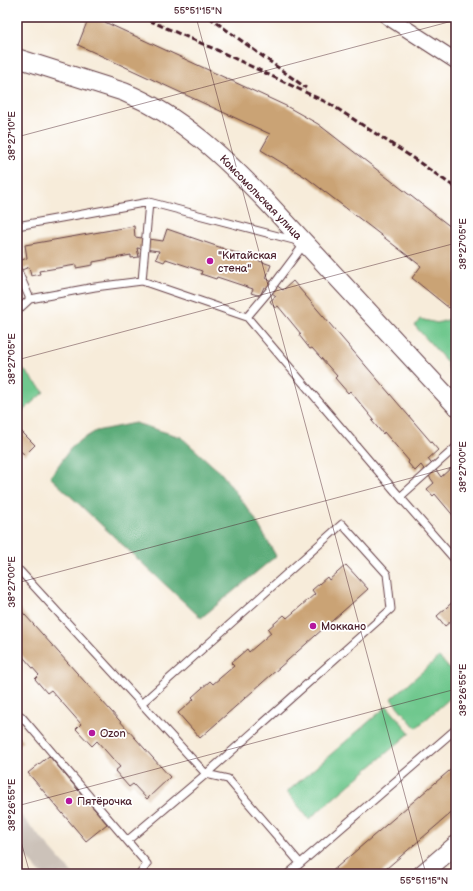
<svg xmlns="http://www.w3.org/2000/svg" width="473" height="891" font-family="'Balsamiq Sans',sans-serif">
<rect width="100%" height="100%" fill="#fff"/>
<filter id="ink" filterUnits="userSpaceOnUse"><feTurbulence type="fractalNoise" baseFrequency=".025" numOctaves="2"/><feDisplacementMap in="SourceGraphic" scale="8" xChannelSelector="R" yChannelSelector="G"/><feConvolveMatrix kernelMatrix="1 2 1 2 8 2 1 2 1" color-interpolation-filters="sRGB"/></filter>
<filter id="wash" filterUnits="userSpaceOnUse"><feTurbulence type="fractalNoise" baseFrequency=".012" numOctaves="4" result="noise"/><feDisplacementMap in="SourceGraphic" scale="16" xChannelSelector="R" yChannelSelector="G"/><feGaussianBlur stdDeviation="0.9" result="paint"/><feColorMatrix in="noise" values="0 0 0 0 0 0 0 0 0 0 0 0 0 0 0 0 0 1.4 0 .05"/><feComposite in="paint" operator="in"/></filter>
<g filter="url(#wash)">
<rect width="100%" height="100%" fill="#f7ecda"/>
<path fill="#ccc2b9" d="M17 811 73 874H41L17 846V841L18 840 17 838Z"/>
<path fill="#6fc88e" stroke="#5c745c" d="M456 315V360L447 362 415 326 420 319 437 323 454 318Z
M17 362 44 392 17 416Z
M439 657 456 676V693L416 728 391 699Z
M387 706 410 733 309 819 287 792Z"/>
<path fill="#5bac79" stroke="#526652" d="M456 360V381L451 376 447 362Z
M135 423 181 437 222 474 254 517 276 556 201 618 50 477 73 445 96 431Z"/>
<g id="blocks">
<path fill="#caa375" d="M89 17H94L286 106 318 124 456 231V300L449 308 412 278 421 266 307 178 261 150 270 134 78 45Z
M134 226 135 237 163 241 167 229 271 265 266 278 283 290 293 281 438 450 428 459 441 477 451 468 456 474V519L435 494 433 496 427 489 434 483 421 465 415 471 408 463 409 461 384 432 383 434 372 421 374 420 350 391 348 393 335 378 337 376 312 348 310 349 299 335 301 334 278 306 275 308 270 301 276 296 264 287 260 296 251 293 253 289 217 277 216 279 201 274 202 271 166 259 164 262 156 259 159 251 137 248 139 257 131 258V255L93 262V265L76 268V265L39 271 40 274 31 276 29 267 17 272V262L27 258 25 245Z
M19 429 35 445 25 455 17 448V431Z
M346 565 368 589 200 738 178 713 194 699 192 697 210 681 213 684 234 666 231 663 247 649 249 652 271 633 268 629 284 615 287 618 315 594 312 590 327 577 329 580Z
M456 599V617L445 626 437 616Z
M17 606 170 777 147 799 133 784 129 787 115 771 120 767 97 741 92 746 76 729 81 724 51 690 47 693 35 679 39 675 17 650Z
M17 735 23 741 17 747Z
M49 756 107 824 86 841 28 773Z
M456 765V809L380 874H331L330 873Z"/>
</g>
</g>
<g filter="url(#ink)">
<use href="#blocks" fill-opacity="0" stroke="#643e45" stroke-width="1"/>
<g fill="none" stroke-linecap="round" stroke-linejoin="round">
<g stroke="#643e45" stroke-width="9">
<path id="service" d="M17 226 149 202 305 243 269 291 247 317
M17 269 30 299
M142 281 149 202
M17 311 30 299 95 287 142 281 247 317 400 497 456 561
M400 497 456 447
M17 574 20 571 206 774 128 840
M141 704 342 524 387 574 391 609 206 774
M17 718 21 716 147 864 140 874
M206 774 228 779 300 863
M288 874 456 729"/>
</g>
<g stroke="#643e45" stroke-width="17">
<path id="minor" d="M388 17 456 61"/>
</g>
<g stroke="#643e45" stroke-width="20">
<path id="tertiary" d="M17 58 124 92C182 116 226 159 268 203L456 406
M422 874 456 845"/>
</g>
<use href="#service" stroke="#fff" stroke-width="7"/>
<use href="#minor" stroke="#fff" stroke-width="15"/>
<use href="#tertiary" stroke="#fff" stroke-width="18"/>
<path stroke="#4a1f2b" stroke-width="3" stroke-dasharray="6 3" stroke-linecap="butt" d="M141 17 219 51 330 104 407 154 456 188
M209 17 306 88"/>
</g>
</g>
<path fill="none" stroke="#4a1f2b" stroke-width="1" stroke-opacity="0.45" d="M196 17 426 874M17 137 456 20M17 360 456 243M17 583 456 466M17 806 456 689M17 827 30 874"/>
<g fill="#b5179e" stroke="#fff" stroke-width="1.5">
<circle cx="210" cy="261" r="4"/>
<circle cx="313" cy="626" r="4"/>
<circle cx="92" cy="733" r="4"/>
<circle cx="69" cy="801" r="4"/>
</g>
<g text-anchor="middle" stroke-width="3.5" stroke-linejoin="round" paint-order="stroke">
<g font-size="11" fill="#4a1f2b" stroke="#fff">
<text transform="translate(261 197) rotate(46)" y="4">Комсомольская улица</text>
</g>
<g font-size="11" fill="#4a1f2b" stroke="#fff" text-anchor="start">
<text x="218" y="259">"Китайская<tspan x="218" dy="13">стена"</tspan></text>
<text x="321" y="630">Моккано</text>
<text x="100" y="737">Ozon</text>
<text x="77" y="805">Пятёрочка</text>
</g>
</g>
<rect width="473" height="891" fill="none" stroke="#fff" stroke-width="44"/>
<rect x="22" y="22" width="429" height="847" fill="none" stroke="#4a1f2b" stroke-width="1.5"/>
<g font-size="10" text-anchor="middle" fill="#4a1f2b">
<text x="198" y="14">55°51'15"N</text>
<text transform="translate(11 136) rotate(-90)" y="4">38°27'10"E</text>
<text transform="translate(462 244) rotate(-90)" y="4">38°27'05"E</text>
<text transform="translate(11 359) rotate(-90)" y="4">38°27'05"E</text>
<text transform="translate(462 467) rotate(-90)" y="4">38°27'00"E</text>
<text transform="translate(11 582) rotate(-90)" y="4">38°27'00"E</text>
<text transform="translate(462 690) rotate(-90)" y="4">38°26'55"E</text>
<text transform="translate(11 805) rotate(-90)" y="4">38°26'55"E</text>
<text x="424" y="884">55°51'15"N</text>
</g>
</svg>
